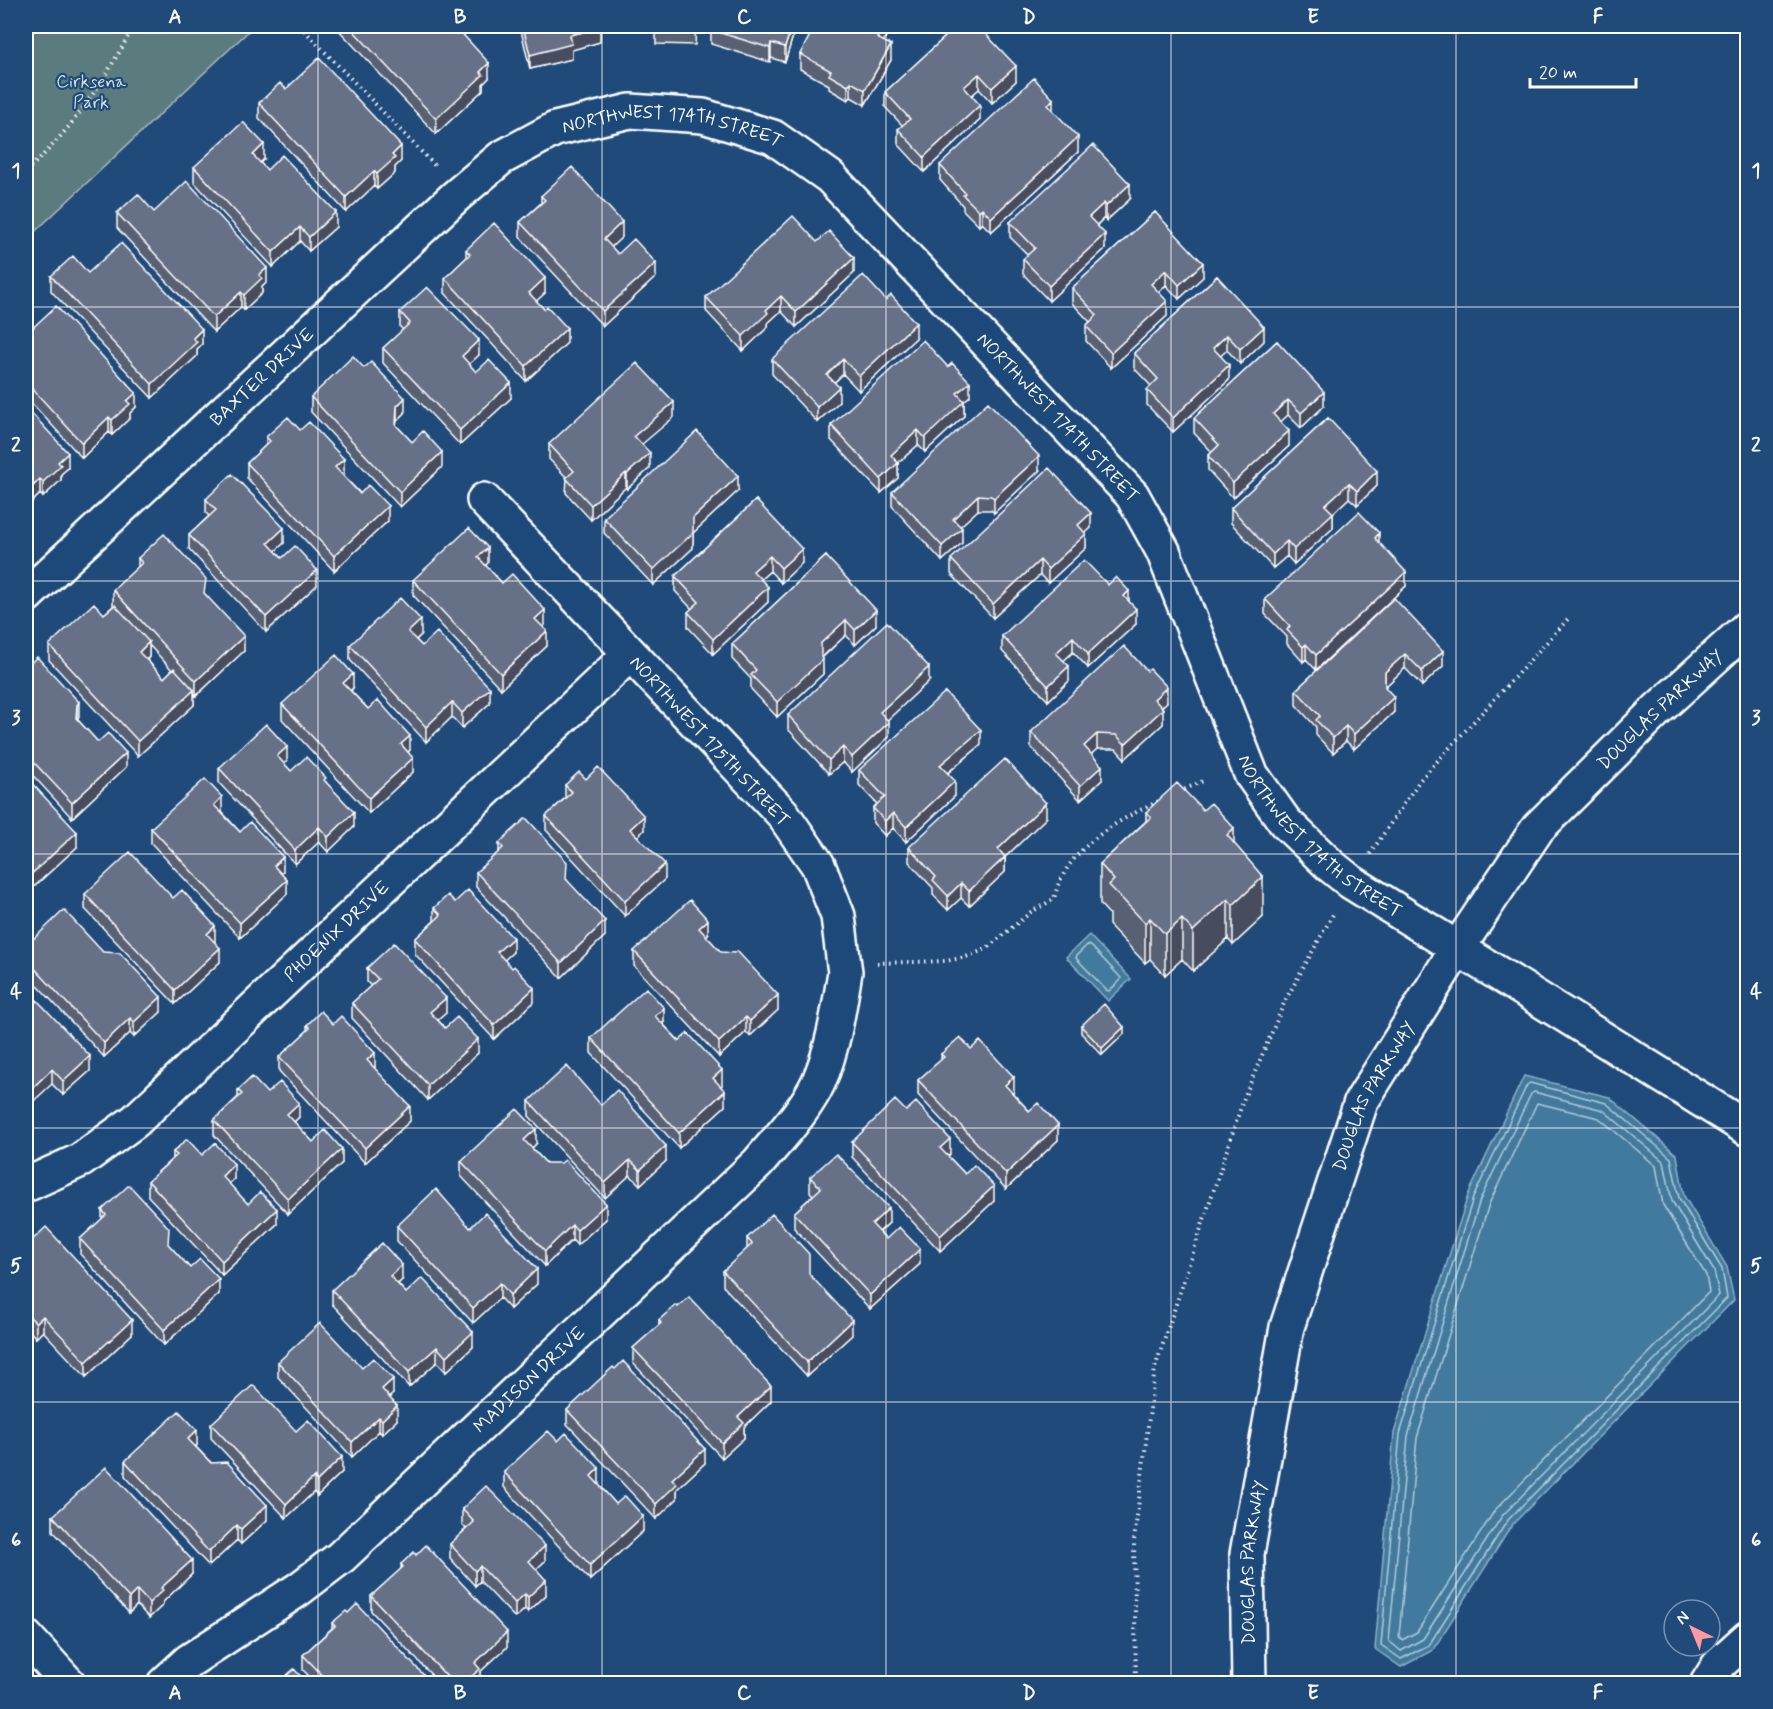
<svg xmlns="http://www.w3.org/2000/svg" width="1773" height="1709" font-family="Mynerve,sans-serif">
<rect width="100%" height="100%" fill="#1f4a7a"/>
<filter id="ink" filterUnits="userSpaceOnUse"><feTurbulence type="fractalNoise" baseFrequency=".0167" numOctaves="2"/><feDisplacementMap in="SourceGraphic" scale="12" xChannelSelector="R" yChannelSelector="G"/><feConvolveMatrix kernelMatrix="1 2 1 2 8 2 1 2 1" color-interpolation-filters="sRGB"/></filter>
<g filter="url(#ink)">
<path fill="#5a7b7f" stroke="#acbdbf" stroke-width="1.5" d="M26 26H254L26 240Z"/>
<path fill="#427a9e" stroke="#8eafc5" stroke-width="1.5" d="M1089 935 1131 979 1108 1001 1066 957Z
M1524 1076 1609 1097 1677 1155 1684 1196 1727 1267 1734 1300 1512 1525 1433 1650 1401 1667 1375 1649 1394 1433 1468 1195Z"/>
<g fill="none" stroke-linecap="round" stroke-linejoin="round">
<path stroke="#b3cad8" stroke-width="1.5" d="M1087 945 1091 946 1121 978 1120 981 1109 991 1106 990 1076 958 1077 955Z
M1530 1083 1606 1103 1671 1158 1679 1198 1722 1269 1727 1298 1507 1521 1429 1645 1401 1659 1381 1645 1400 1434 1473 1198 1527 1085Z
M1534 1092 1603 1110 1664 1162 1672 1201 1714 1271 1719 1295 1502 1516 1423 1639 1401 1651 1389 1641 1408 1436 1480 1200 1531 1094Z
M1537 1103 1599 1118 1656 1166 1663 1205 1706 1275 1709 1292 1495 1510 1417 1632 1402 1640 1399 1636 1417 1438 1489 1204Z"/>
<g stroke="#fff" stroke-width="38">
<g id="minor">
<path id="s1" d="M26 596 456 196 501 158 555 129 630 111 703 116 773 137 830 177 1132 495 1163 551 1251 774 1285 822 1331 866 1351 882 1748 1129"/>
<path id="s2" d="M26 1185 81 1160 135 1121 630 654"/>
<path d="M26 1637 69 1684"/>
<path id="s3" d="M164 1684 189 1661 299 1589 341 1557 758 1163C779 1138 806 1110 819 1081 834 1046 839 1008 845 972L844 965 838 916 818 865 782 813 484 500"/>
<path id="s4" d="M1249 1684 1247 1554 1287 1327 1361 1102 1457 949 1538 828 1658 709 1748 627"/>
<path d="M1707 1684 1720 1663 1748 1638"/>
</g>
</g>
<path stroke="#fff" stroke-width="4" stroke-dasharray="1.5 4.5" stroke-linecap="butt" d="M300 26 437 168
M26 171C72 131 105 79 134 26
M1179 792 1203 781
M1370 854 1420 780 1569 618
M877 963 946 961 966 957 986 949 1031 912 1054 899C1065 849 1116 821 1159 801
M1136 1684 1134 1541 1155 1368 1244 1098 1285 1001 1335 911"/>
<use href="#minor" stroke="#1f4a7a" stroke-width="33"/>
</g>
<path fill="#586073" stroke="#fff" stroke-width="1.5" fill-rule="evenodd" d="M336 26H455L489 78 483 84V90L436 134 336 27Z
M520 26H600V42L572 50V59L530 69Z
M621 26H696L695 45 656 44V31L621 29Z
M713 26H796L785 62 771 58 770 62 711 44V30Z
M892 26 883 41 891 60 865 105 851 97 848 100 829 89V85L800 69V54Z
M900 26H909L907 29Z
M957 26 1016 81 992 103 979 89 972 95 980 120 924 172 898 144V129L903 126 885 107V92Z
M286 89 401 161 395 167V173L377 189 374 186 346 212 259 118V103Z
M1053 111 1078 152 991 232 982 223 979 226 963 210V206L940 180V165Z
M264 159 260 163 267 170 336 227 309 251 300 241 273 267 194 182V167Z
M541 196 622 237 611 247 618 254 656 277 603 326 520 237V222L541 203Z
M1130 199 1106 221 1104 218 1097 225 1105 249 1049 301 1023 274V259L1028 255 1010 237V222Z
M154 212 267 282 262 287V293L244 310 241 307 214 332 117 228V213Z
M1155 212 1203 277 1179 299 1166 285 1159 292 1167 316 1111 368 1086 341V326L1090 322 1072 303V288Z
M817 242 854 273 796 327 781 311 768 323V327L743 351 706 311V297Z
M466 250 545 293 536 301 544 309 567 343 526 381 445 293V278L466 258Z
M88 273 202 344 197 349V356L152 398 51 291V276Z
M1217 276 1264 341 1240 364 1227 350 1220 356 1229 380 1173 432 1147 405V390L1151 386 1134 368V353Z
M400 312 479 355 469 364 476 372 511 398 460 445 383 363V348L403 330 400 327Z
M26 334 136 407 130 413V418L112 435 109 432 82 458 26 397Z
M916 338 859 391 843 374 834 383 839 402 817 422 772 374V359Z
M1277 341 1324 406 1301 428 1288 415 1280 422 1289 446 1233 498 1208 470V456L1212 452 1194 433V418Z
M970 396 964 401V416L925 452 918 445 898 463V478L881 493 831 440V425Z
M311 397 405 413 397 421 396 425 412 442 442 467 400 507 311 412Z
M26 407 68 468 61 474V480L43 497 40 494 26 508Z
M674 417 641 444 650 468 627 489 626 487 591 520 566 493 567 478 549 459V444Z
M1328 418 1377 486 1357 505 1349 498 1333 513V528L1294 564 1287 556 1273 568 1231 523V508Z
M266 437 344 474 342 475 388 521 334 571 247 478V463L266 445Z
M1039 471 994 513 991 510H978L960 526 962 543 942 561 892 506V492Z
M738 491 693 533V548L653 585 604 533V518Z
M206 499 284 543 275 551 282 558 317 585 266 632 189 549V535L209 516 206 513Z
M756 500 802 563 781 583 770 571 761 579 768 602 713 654 688 627V612L692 609 675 591V576Z
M1091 528 1085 533 1086 548 1048 583 1040 575 993 618 951 574V559Z
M1379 543 1406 586 1316 670 1306 659 1303 662 1287 644V637L1265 614V599Z
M826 556 876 625 855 645 846 635 822 658 823 674 777 717 751 689V679L732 659V644Z
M138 558 206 595 244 651 196 696 194 693V705L138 756 49 660V645L104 614 113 606V590L138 567ZM149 645 172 670 164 678 147 660 149 657Z
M488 563 485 565 502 583 545 625 543 627 547 646 501 689 413 595V580Z
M1108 585 1129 601 1136 624 1088 668 1073 652 1063 661 1069 681 1048 701 1002 651V636Z
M1394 598 1443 666 1422 686 1405 668 1385 687 1394 712 1354 749 1346 741 1333 753 1316 735V727L1296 705V690Z
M421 635 416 640 422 646 490 703 462 728 452 717 426 742 350 660V645Z
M26 667 79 717 77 719 98 742 126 767 72 818 26 768Z
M929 681 887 720 889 737 852 772 843 762 829 774 788 729V715Z
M353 688 351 691 368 709 410 750 408 752 413 772 369 813 282 719V704Z
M1167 702 1161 707 1163 724 1125 759 1116 749H1097L1091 754 1102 780 1080 800 1031 747V732Z
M981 745 948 773 955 796 906 842 893 828 885 836 873 823V808L877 804 859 785V770Z
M287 761 284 764 291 771 326 782 354 827 328 852 319 842 295 864 219 783V768Z
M26 777 77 847 27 893 26 891Z
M565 785 644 830 637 836 665 879 625 916 546 830V816L565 798Z
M222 812 240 832 283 872 281 874 287 894 240 938 151 843V828Z
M1146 812 1234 844 1263 917 1233 945 1228 939 1193 971 1182 959 1165 975 1150 959 1145 963 1109 925V914L1100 904V864L1146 821Z
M1046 818 1005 857V872L969 906 961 898 948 910 933 895V888L909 862V847Z
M499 843 567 880 605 936 561 978 476 887V872L499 852Z
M85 894 173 898 215 941 214 942 220 962 175 1004 85 909Z
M455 902 513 952 504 960 534 1002 494 1039 415 954V939L434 921V908Z
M708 934 706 936 721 952 778 1010 750 1036 746 1032 719 1057 634 966V951Z
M26 946 103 952 161 1012 134 1037 130 1033 104 1057 26 973Z
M367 968 446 1013 438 1020 445 1028 478 1053 428 1100 352 1018V1003L371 986 367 982Z
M26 1011 90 1071 63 1095 52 1084Z
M664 1022 663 1024 722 1085 721 1086 725 1106 679 1148 591 1053V1038Z
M307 1025 375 1067 374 1068 410 1121 365 1163 279 1071V1057L307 1031Z
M1081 1026 1124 1034 1102 1055 1081 1033Z
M941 1054 1014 1092 1012 1093 1058 1140 1006 1189 918 1095V1080L941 1060Z
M238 1090 267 1093 299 1117 294 1122 313 1142 342 1163 288 1214 214 1135V1120L238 1097Z
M529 1101 666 1161 640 1185 630 1175 605 1198 529 1116Z
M906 1111 950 1154 948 1156 965 1174 994 1201 940 1251 852 1157V1142Z
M536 1144 532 1148 546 1163 606 1219 577 1245 572 1240 545 1266 461 1176V1161Z
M173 1152 202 1155 234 1179 229 1184 248 1204 277 1224 222 1275 148 1196V1181L173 1158Z
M810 1177 889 1223 880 1232 886 1239 920 1264 870 1309 794 1228V1213L813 1195 810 1192Z
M102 1210 169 1245 190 1268 219 1294 164 1345 80 1254V1239L102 1219Z
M397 1226 470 1228 537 1284 510 1309 500 1298 473 1323 397 1241Z
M747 1238 809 1274 852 1335 807 1376 723 1286V1271L747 1249Z
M26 1246 132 1334 86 1377 43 1331 36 1338 26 1327Z
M402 1280 398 1284 406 1293 473 1347 446 1372 437 1362 409 1387 332 1304V1290Z
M659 1320 771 1401 744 1427V1438L722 1458 633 1363V1348L659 1325Z
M278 1362 362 1368 393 1394 389 1397 397 1420 382 1434 379 1431 352 1457 278 1377Z
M615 1369 705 1463 677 1489V1499L656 1519 567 1424V1410Z
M211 1424 296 1431 342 1472 317 1496 314 1492 286 1518 211 1438Z
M197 1445 196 1447 267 1520 241 1544 237 1540 209 1566 125 1476V1461Z
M504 1472 599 1483 598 1484 616 1504 643 1531 590 1580 504 1487Z
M462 1509 545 1561 536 1569 546 1595 528 1612 525 1609 515 1618 480 1581 475 1586 450 1558V1544L466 1529 462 1524Z
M53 1516 192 1574 163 1602V1605L149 1618 137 1605 129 1613 53 1531Z
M401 1564 507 1647 480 1672V1683H439L371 1611V1596L401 1569Z
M332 1623 431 1683H316L303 1670V1655L332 1628Z"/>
<path fill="#474e5e" stroke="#fff" stroke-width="1.5" d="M792 26H796L785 62V47Z
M884 26H892L877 53V38Z
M600 28V42L572 50V59L530 69V55L570 35Z
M771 43V58L770 62V48Z
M891 45V60L865 105V90Z
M489 63V78L483 84V90L436 134V119L480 72Z
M1016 66V81L992 103V88Z
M979 74V89L964 102V87Z
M851 82V97L848 100V86Z
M1053 99V114L1048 105Z
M980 105V120L924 172V157Z
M1078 137V152L991 232V218Z
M264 144V159L253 170V155Z
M401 146V161L395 167V173L377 189V174L392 155Z
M374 171V186L346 212V197Z
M1130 184V199L1106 221V206Z
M1104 203V218L1089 232V217Z
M982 208V223L979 226V211Z
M336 212V227L309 251V237Z
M622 222V237L604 254V239Z
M300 227V241L273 267V252Z
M1105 234V249L1049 301V286Z
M854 258V273L796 327V312Z
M656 263V277L603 326V311Z
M1203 263V277L1179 299V285Z
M267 268V282L262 287V293L244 310V295L259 275Z
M1166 270V285L1151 298V284Z
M545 278V293L529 308V293Z
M241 292V307L214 332V317Z
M781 296V311L768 323V327L743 351V336L766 310Z
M1167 301V316L1111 368V353Z
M916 323V338L859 391V376Z
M1264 327V341L1240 364V349Z
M567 328V343L526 381V366Z
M202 329V344L197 349V356L152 398V384L193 338Z
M1227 335V350L1213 363V348Z
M479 340V355L462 371V356Z
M843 359V374L827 389V375Z
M1229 365V380L1173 432V418Z
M970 382V396L964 401V416L925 452V438L957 393Z
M511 383V398L460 445V430Z
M839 387V402L817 422V407Z
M1324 392V406L1301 428V413Z
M136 393V407L130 413V418L112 435V420L127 401Z
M405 398V413L397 421V406Z
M1288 400V415L1273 429V414Z
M674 402V417L634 451V436Z
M109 417V432L82 458V443Z
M918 430V445L891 469V455Z
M1289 431V446L1233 498V483Z
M442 452V467L400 507V492Z
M68 453V468L61 474V480L43 497V482L58 462Z
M650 453V468L627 489V474Z
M1039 456V471L994 513V498Z
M344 459V474L335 482V467Z
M898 463V478L881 493V479Z
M1377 471V486L1357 505V491Z
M626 473V487L591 520V505Z
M738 476V491L693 533V548L653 585V570L693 518Z
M40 479V494L26 508V493Z
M1349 483V498L1333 513V528L1294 564V549L1325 505Z
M978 495V510L953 533V519Z
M388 506V521L334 571V556Z
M1091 513V528L1078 540V525Z
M284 528V543L268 558V543Z
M962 528V543L942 561V546Z
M1379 533V548L1375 538Z
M1086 534V548L1048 583V569Z
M1287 541V556L1273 568V554Z
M488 548V563L478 572V557Z
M802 549V563L781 583V568Z
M770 556V571L753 586V571Z
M1040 560V575L993 618V604Z
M317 570V585L266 632V617Z
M1406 572V586L1316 670V655Z
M768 587V602L713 654V639Z
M1129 591V606L1124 596Z
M1136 609V624L1088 668V654Z
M545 610V625L535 634V619Z
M876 610V625L855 645V630Z
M421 620V635L408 647V632Z
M846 620V635L821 658 823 659V674L777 717V702L821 643Z
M547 631V646L501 689V674Z
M244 636V651L196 696V681Z
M1073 637V652L1056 668V653Z
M149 642V657L139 667V652Z
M1306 644V659L1303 662V647Z
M1443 651V666L1422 686V671Z
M1405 654V668L1385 687V702V672Z
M1069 666V681L1048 701V686Z
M929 667V681L880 727V712Z
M353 674V688L343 698V683Z
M1167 687V702L1154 714V699Z
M490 688V703L462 728V713Z
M194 690V705L138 756V741Z
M1394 697V712L1354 749V734Z
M79 702V717L77 719V705Z
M452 702V717L426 742V727Z
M1163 709V724L1125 759V744Z
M889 722V737L852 772V757Z
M1346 726V741L1333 753V738Z
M981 730V745L940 779V765Z
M1097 734V749L1084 761V746Z
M410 736V750L401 759V744Z
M287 747V761L277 771V756Z
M843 747V762L829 774V760Z
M126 753V767L72 818V803Z
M413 758V772L369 813V798Z
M1102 766V780L1080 800V786Z
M955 781V796L906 842V827Z
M222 797V812L214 819V805Z
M1046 803V818L998 864V849Z
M354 812V827L328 852V837Z
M893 813V828L885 836V821Z
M644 816V830L630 844V829Z
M319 827V842L295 864V850Z
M1234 828V868L1227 835Z
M77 832V847L27 893V878Z
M283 857V872L274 880V866Z
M1005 857V872L969 906V891Z
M665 864V879L625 916V901Z
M1263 877V917L1233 945V905Z
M287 880V894L240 938V923Z
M961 883V898L948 910V896Z
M1228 899V939L1193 971V931Z
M1150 918V959L1145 963V923Z
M1182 919V959L1165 975V934Z
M708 920V934L699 943V928Z
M605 921V936L561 978V963Z
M215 926V941L207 949V934Z
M513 938V952L497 967V952Z
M220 948V962L175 1004V990Z
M534 988V1002L494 1039V1025Z
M778 995V1010L750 1036V1021Z
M161 997V1012L134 1037V1022Z
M446 998V1013L430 1027V1012Z
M664 1008V1022L655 1031V1016Z
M746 1017V1032L719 1057V1042Z
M130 1018V1033L104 1057V1043Z
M1124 1027V1034L1102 1055V1048Z
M478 1039V1053L428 1100V1085Z
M375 1053V1067L367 1075V1060Z
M90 1056V1071L63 1095V1081Z
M52 1069V1084L26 1108V1094Z
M722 1070V1085L713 1093V1078Z
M1014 1077V1092L1005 1100V1085Z
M725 1091V1106L679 1148V1133Z
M299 1103V1117L287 1129V1114Z
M410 1106V1121L365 1163V1148Z
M1058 1125V1140L1006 1189V1174Z
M536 1129V1144L524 1155V1140Z
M950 1139V1154L940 1163V1148Z
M666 1146V1161L640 1185V1170Z
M342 1149V1163L288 1214V1199Z
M630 1160V1175L605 1198V1183Z
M234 1164V1179L222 1190V1176Z
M994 1186V1201L940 1251V1236Z
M606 1204V1219L577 1245V1230Z
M889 1208V1223L872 1238V1224Z
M277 1209V1224L222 1275V1261Z
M572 1225V1240L545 1266V1251Z
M920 1249V1264L870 1309V1295Z
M402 1265V1280L390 1291V1276Z
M537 1269V1284L510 1309V1295Z
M219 1279V1294L164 1345V1330Z
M500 1283V1298L473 1323V1308Z
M43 1316V1331L36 1338V1323Z
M132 1320V1334L86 1377V1362Z
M852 1320V1335L807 1376V1362Z
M473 1332V1347L446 1372V1357Z
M437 1347V1362L409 1387V1372Z
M393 1379V1394L382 1404V1389Z
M27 1382V1397L26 1399V1384Z
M771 1386V1401L744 1427V1438L722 1458V1443L738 1417Z
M397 1406V1420L382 1434V1420Z
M379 1417V1431L352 1457V1442Z
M197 1430V1445L188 1453V1439Z
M705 1449V1463L677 1489V1499L656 1519V1504L672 1479Z
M342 1457V1472L317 1496V1481Z
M599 1468V1483L591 1491V1476Z
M314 1477V1492L286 1518V1504Z
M267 1505V1520L241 1544V1529Z
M643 1516V1531L590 1580V1565Z
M237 1525V1540L209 1566V1552Z
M545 1546V1561L529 1576V1561Z
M192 1560V1574L163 1602V1605L149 1618V1603L161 1588Z
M480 1566V1581L475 1586V1571Z
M546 1580V1595L528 1612V1597Z
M137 1590V1605L129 1613V1598Z
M525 1594V1609L515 1618V1603Z
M507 1632V1647L480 1672V1683H464L475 1663Z"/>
<path fill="#667086" stroke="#fff" stroke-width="1.5" d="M349 26H455L489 63 480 72 483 75 436 119Z
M523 26H600V28L570 35 572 44 530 55Z
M656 26H695V31L656 29Z
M713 26H792L785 47 771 43 770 48 711 30Z
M815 26H884L877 38 891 45 865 90 851 82 848 86 829 75 831 71 800 54Z
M957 26H978L1016 66 992 88 979 74 964 87 980 105 924 157 898 129 910 119 885 92Z
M319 58 401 146 392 155 395 158 377 174 374 171 346 197 259 103 280 83 286 89Z
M1034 78 1053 99 1048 105 1078 137 991 218 982 208 979 211 963 195 965 193 940 165Z
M243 122 264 144 253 155 267 170 282 155 336 212 309 237 300 227 273 252 194 167Z
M1093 145 1130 184 1106 206 1104 203 1089 217 1105 234 1049 286 1023 259 1035 248 1010 222Z
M572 167 622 222 604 239 618 254 634 239 656 263 603 311 520 222 545 200 541 196Z
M187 181 267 268 259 275 262 278 244 295 241 292 214 317 117 213 138 194 154 212Z
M1155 212 1203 263 1179 285 1166 270 1151 284 1167 301 1111 353 1086 326 1097 315 1072 288Z
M793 216 817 242 829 231 854 258 796 312 781 296 766 310 768 313 743 336 706 297Z
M494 223 545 278 529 293 544 309 547 306 567 328 526 366 445 278 470 254 466 250Z
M121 243 202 329 193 338 197 342 152 384 51 276 73 256 88 273Z
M863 275 886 300 891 295 916 323 859 376 843 359 827 375 839 387 817 407 772 359Z
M1217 276 1264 327 1240 349 1227 335 1213 348 1229 365 1173 418 1147 390 1158 379 1134 353Z
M427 287 479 340 462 356 476 372 489 360 511 383 460 430 383 348 410 323 400 312Z
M56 306 136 393 127 401 130 404 112 420 109 417 82 443 26 382V334Z
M923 340 948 367 952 363 970 382 957 393 964 401 925 438 918 430 891 455 898 463 881 479 831 425Z
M1277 341 1324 392 1301 413 1288 400 1273 414 1289 431 1233 483 1208 456 1219 445 1194 418Z
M353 356 364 368 371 362 405 398 397 406 396 425 412 442 423 431 442 452 400 492 311 397Z
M637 363 674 402 634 436 650 453 627 474 626 473 591 505 566 478 574 471 549 444Z
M988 402 1039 456 994 498 991 496 978 495 953 519 962 528 942 546 892 492Z
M26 407 68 453 58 462 61 465 43 482 40 479 26 493Z
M288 417 300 430 309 422 344 459 335 467 360 494 368 485 388 506 334 556 247 463 270 441 266 437Z
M1328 418 1377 471 1357 491 1349 483 1325 505 1333 513 1294 549 1287 541 1273 554 1231 508Z
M697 431 738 476 693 518V533L653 570 604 518Z
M1049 468 1091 513 1078 525 1086 534 1048 569 1040 560 993 604 951 559Z
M232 474 284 528 268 543 282 558 295 546 317 570 266 617 189 535 216 510 206 499Z
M756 500 802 549 781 568 770 556 753 571 768 587 713 639 688 612 699 602 675 576Z
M1359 512 1379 533 1375 538 1406 572 1316 655 1306 644 1303 647 1287 630 1290 626 1265 599Z
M469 528 488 548 478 557 502 583 512 574 545 610 535 619 547 631 501 674 413 580Z
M164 534 206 579 204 593 244 636 196 681 113 590 142 563 138 558Z
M826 556 876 610 855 630 846 620 821 643V657L823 659 777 702 751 675 756 670 732 644Z
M1084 560 1108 585 1116 577 1129 591 1124 596 1136 609 1088 654 1073 637 1056 653 1069 666 1048 686 1002 636Z
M400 598 421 620 408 632 422 646 437 632 490 688 462 713 452 702 426 727 350 645Z
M1394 598 1443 651 1422 671 1405 654 1385 672V687L1394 697 1354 734 1346 726 1333 738 1316 720 1320 716 1296 690Z
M94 603 104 614 115 605 149 642 139 652 164 678 174 668 194 690 138 741 49 645Z
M887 622 929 667 880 712 889 722 852 757 843 747 829 760 788 715Z
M1124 646 1147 671 1150 669 1167 687 1154 699 1163 709 1125 744 1116 735 1097 734 1084 746 1102 766 1080 786 1031 732Z
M336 655 353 674 343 683 368 709 378 700 410 736 401 744 413 758 369 798 282 704Z
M37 657 79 702 77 705 76 718 98 742 108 733 126 753 72 803 26 754V667Z
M945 692 981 730 940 765 955 781 906 827 893 813 885 821 873 808 885 797 859 770Z
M266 724 287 747 277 756 291 771 306 757 326 778 324 780 354 812 328 837 319 827 295 850 219 768Z
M1005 759 1046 803 998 849 1005 857 969 891 961 883 948 896 933 880 936 877 909 847Z
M598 767 644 816 630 829 665 864 625 901 546 816 572 792 565 785 579 772 586 779Z
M26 777 77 832 27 878 26 876Z
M205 779 222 797 214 805 240 832 250 822 283 857 274 866 287 880 240 923 151 828Z
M1177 783 1203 810 1211 803 1234 828 1227 835 1263 877 1233 905 1228 899 1193 931 1182 919 1165 934 1150 918 1145 923 1109 885 1114 880 1100 864 1151 817 1146 812Z
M526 818 567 862 566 879 605 921 561 963 476 872 503 848 499 843Z
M130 852 173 898 182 890 215 926 207 934 220 948 175 990 85 894Z
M468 890 513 938 497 952 512 968 514 966 534 988 494 1025 415 939 441 915 434 908 448 895 455 902Z
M690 900 708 920 699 928 721 952 734 953 737 951 778 995 750 1021 746 1017 719 1042 634 951Z
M64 910 103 952 120 953 161 997 134 1022 130 1018 104 1043 26 959V946Z
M394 943 446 998 430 1012 445 1028 457 1017 478 1039 428 1085 352 1003 378 979 367 968Z
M646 988 664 1008 655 1016 679 1041 688 1033 722 1070 713 1078 725 1091 679 1133 591 1038Z
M37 1000 90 1056 63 1081 52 1069 26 1094V1011Z
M1104 1004 1124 1027 1102 1048 1081 1026Z
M321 1011 333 1024 341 1016 375 1053 367 1060 410 1106 365 1148 279 1057 310 1028 307 1025Z
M960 1037 971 1049 980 1041 1014 1077 1005 1085 1029 1111 1038 1103 1058 1125 1006 1174 918 1080 944 1057 941 1054Z
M567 1066 601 1105 617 1090 666 1146 640 1170 630 1160 605 1183 529 1101Z
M252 1077 267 1093 280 1082 299 1103 287 1114 313 1142 325 1130 342 1149 288 1199 214 1120 242 1094 238 1090Z
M895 1100 906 1111 916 1102 950 1139 940 1148 965 1174 974 1165 994 1186 940 1236 852 1142Z
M517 1109 536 1129 524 1140 546 1163H561L565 1160 606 1204 577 1230 572 1225 545 1251 461 1161Z
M187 1139 202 1155 215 1143 234 1164 222 1176 248 1204 260 1192 277 1209 222 1261 148 1181 177 1155 173 1152Z
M836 1154 889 1208 872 1224 886 1239 899 1227 920 1249 870 1295 794 1213 821 1188 810 1177Z
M129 1185 169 1228 168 1244 190 1268 200 1259 219 1279 164 1330 80 1239 106 1215 102 1210Z
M436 1189 470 1228 485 1213 537 1269 510 1295 500 1283 473 1308 397 1226Z
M772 1214 809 1254V1274L852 1320 807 1362 723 1271 752 1244 747 1238Z
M46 1227 132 1320 86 1362 43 1316 36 1323 26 1313V1246Z
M382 1243 402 1265 390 1276 406 1293 422 1278 473 1332 446 1357 437 1347 409 1372 332 1290Z
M689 1297 771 1386 738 1417 744 1423 722 1443 633 1348 661 1323 659 1320 676 1305 678 1307Z
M320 1323 362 1368 373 1358 393 1379 382 1389 397 1406 382 1420 379 1417 352 1442 278 1362Z
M623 1361 705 1449 672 1479 677 1484 656 1504 567 1410 613 1367 615 1369Z
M253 1385 296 1431 308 1420 342 1457 317 1481 314 1477 286 1504 211 1424Z
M179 1411 197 1430 188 1439 211 1463 227 1462 267 1505 241 1529 237 1525 209 1552 125 1461Z
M548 1431 558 1441 566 1433 599 1468 591 1476 616 1504 625 1496 643 1516 590 1565 504 1472Z
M106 1467 192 1560 161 1588 163 1590 149 1603 137 1590 129 1598 53 1516Z
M486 1486 545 1546 529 1561 546 1580 528 1597 525 1594 515 1603 480 1566 475 1571 450 1544 474 1522 462 1509Z
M426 1545 507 1632 475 1663 480 1669 464 1683H453L371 1596 403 1567 401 1564 414 1552 416 1555Z
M357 1604 431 1683H330L303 1655 335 1626 332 1623 346 1611 348 1613Z
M294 1669 307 1683H278Z"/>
</g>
<path fill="none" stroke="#fff" stroke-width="1.5" stroke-opacity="0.55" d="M318 26V1684M602 26V1684M886 26V1684M1171 26V1684M1456 26V1684M26 307H1748M26 581H1748M26 854H1748M26 1128H1748M26 1402H1748"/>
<g text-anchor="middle" stroke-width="4.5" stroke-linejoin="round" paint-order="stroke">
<g font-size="18" fill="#d6dedf" stroke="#1f4a7a">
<text x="91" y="87">Cirksena<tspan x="91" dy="21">Park</tspan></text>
</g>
<g font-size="18" fill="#fff" stroke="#1f4a7a">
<text dy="6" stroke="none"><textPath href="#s1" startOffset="828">NORTHWEST 174TH STREET</textPath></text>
<text dy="6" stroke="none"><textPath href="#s1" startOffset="322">BAXTER DRIVE</textPath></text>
<text dy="6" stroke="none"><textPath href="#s1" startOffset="1332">NORTHWEST 174TH STREET</textPath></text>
<text dy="6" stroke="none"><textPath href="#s4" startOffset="1094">DOUGLAS PARKWAY</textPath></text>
<text transform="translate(710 741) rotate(47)" y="6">NORTHWEST 175TH STREET</text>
<text dy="6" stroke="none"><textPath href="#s1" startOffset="1836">NORTHWEST 174TH STREET</textPath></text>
<text dy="6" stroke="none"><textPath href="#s2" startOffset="404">PHOENIX DRIVE</textPath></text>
<text dy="6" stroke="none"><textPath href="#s4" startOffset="608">DOUGLAS PARKWAY</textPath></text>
<text dy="6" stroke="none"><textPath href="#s3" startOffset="477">MADISON DRIVE</textPath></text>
<text dy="6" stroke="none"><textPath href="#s4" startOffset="122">DOUGLAS PARKWAY</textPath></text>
</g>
</g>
<rect width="1773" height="1709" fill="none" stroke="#1f4a7a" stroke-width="66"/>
<g transform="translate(1692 1628) rotate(317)"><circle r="28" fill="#1f4a7a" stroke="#7992af" stroke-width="1.5"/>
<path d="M0-4.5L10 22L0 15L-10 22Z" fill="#ff9aa2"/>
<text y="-9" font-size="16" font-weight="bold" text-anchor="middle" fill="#ffffff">N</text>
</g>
<path d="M1530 78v9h106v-9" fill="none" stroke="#ffffff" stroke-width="3"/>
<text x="1539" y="78" font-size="18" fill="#ffffff" stroke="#1f4a7a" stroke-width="4.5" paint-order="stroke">20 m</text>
<rect x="33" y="33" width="1707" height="1643" fill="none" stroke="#fff" stroke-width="2"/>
<g font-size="20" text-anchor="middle" font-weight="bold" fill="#fff">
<text x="175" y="23">A</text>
<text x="460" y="23">B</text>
<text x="744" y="23">C</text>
<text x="1029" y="23">D</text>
<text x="1313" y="23">E</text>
<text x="1598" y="23">F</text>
<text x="16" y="177">1</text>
<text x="1756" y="177">1</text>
<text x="16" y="451">2</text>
<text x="1756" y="451">2</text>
<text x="16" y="724">3</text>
<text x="1756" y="724">3</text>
<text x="16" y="998">4</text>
<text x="1756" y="998">4</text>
<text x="16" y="1272">5</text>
<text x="1756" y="1272">5</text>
<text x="16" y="1546">6</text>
<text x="1756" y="1546">6</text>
<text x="175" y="1699">A</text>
<text x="460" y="1699">B</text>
<text x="744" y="1699">C</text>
<text x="1029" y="1699">D</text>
<text x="1313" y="1699">E</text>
<text x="1598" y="1699">F</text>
</g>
</svg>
